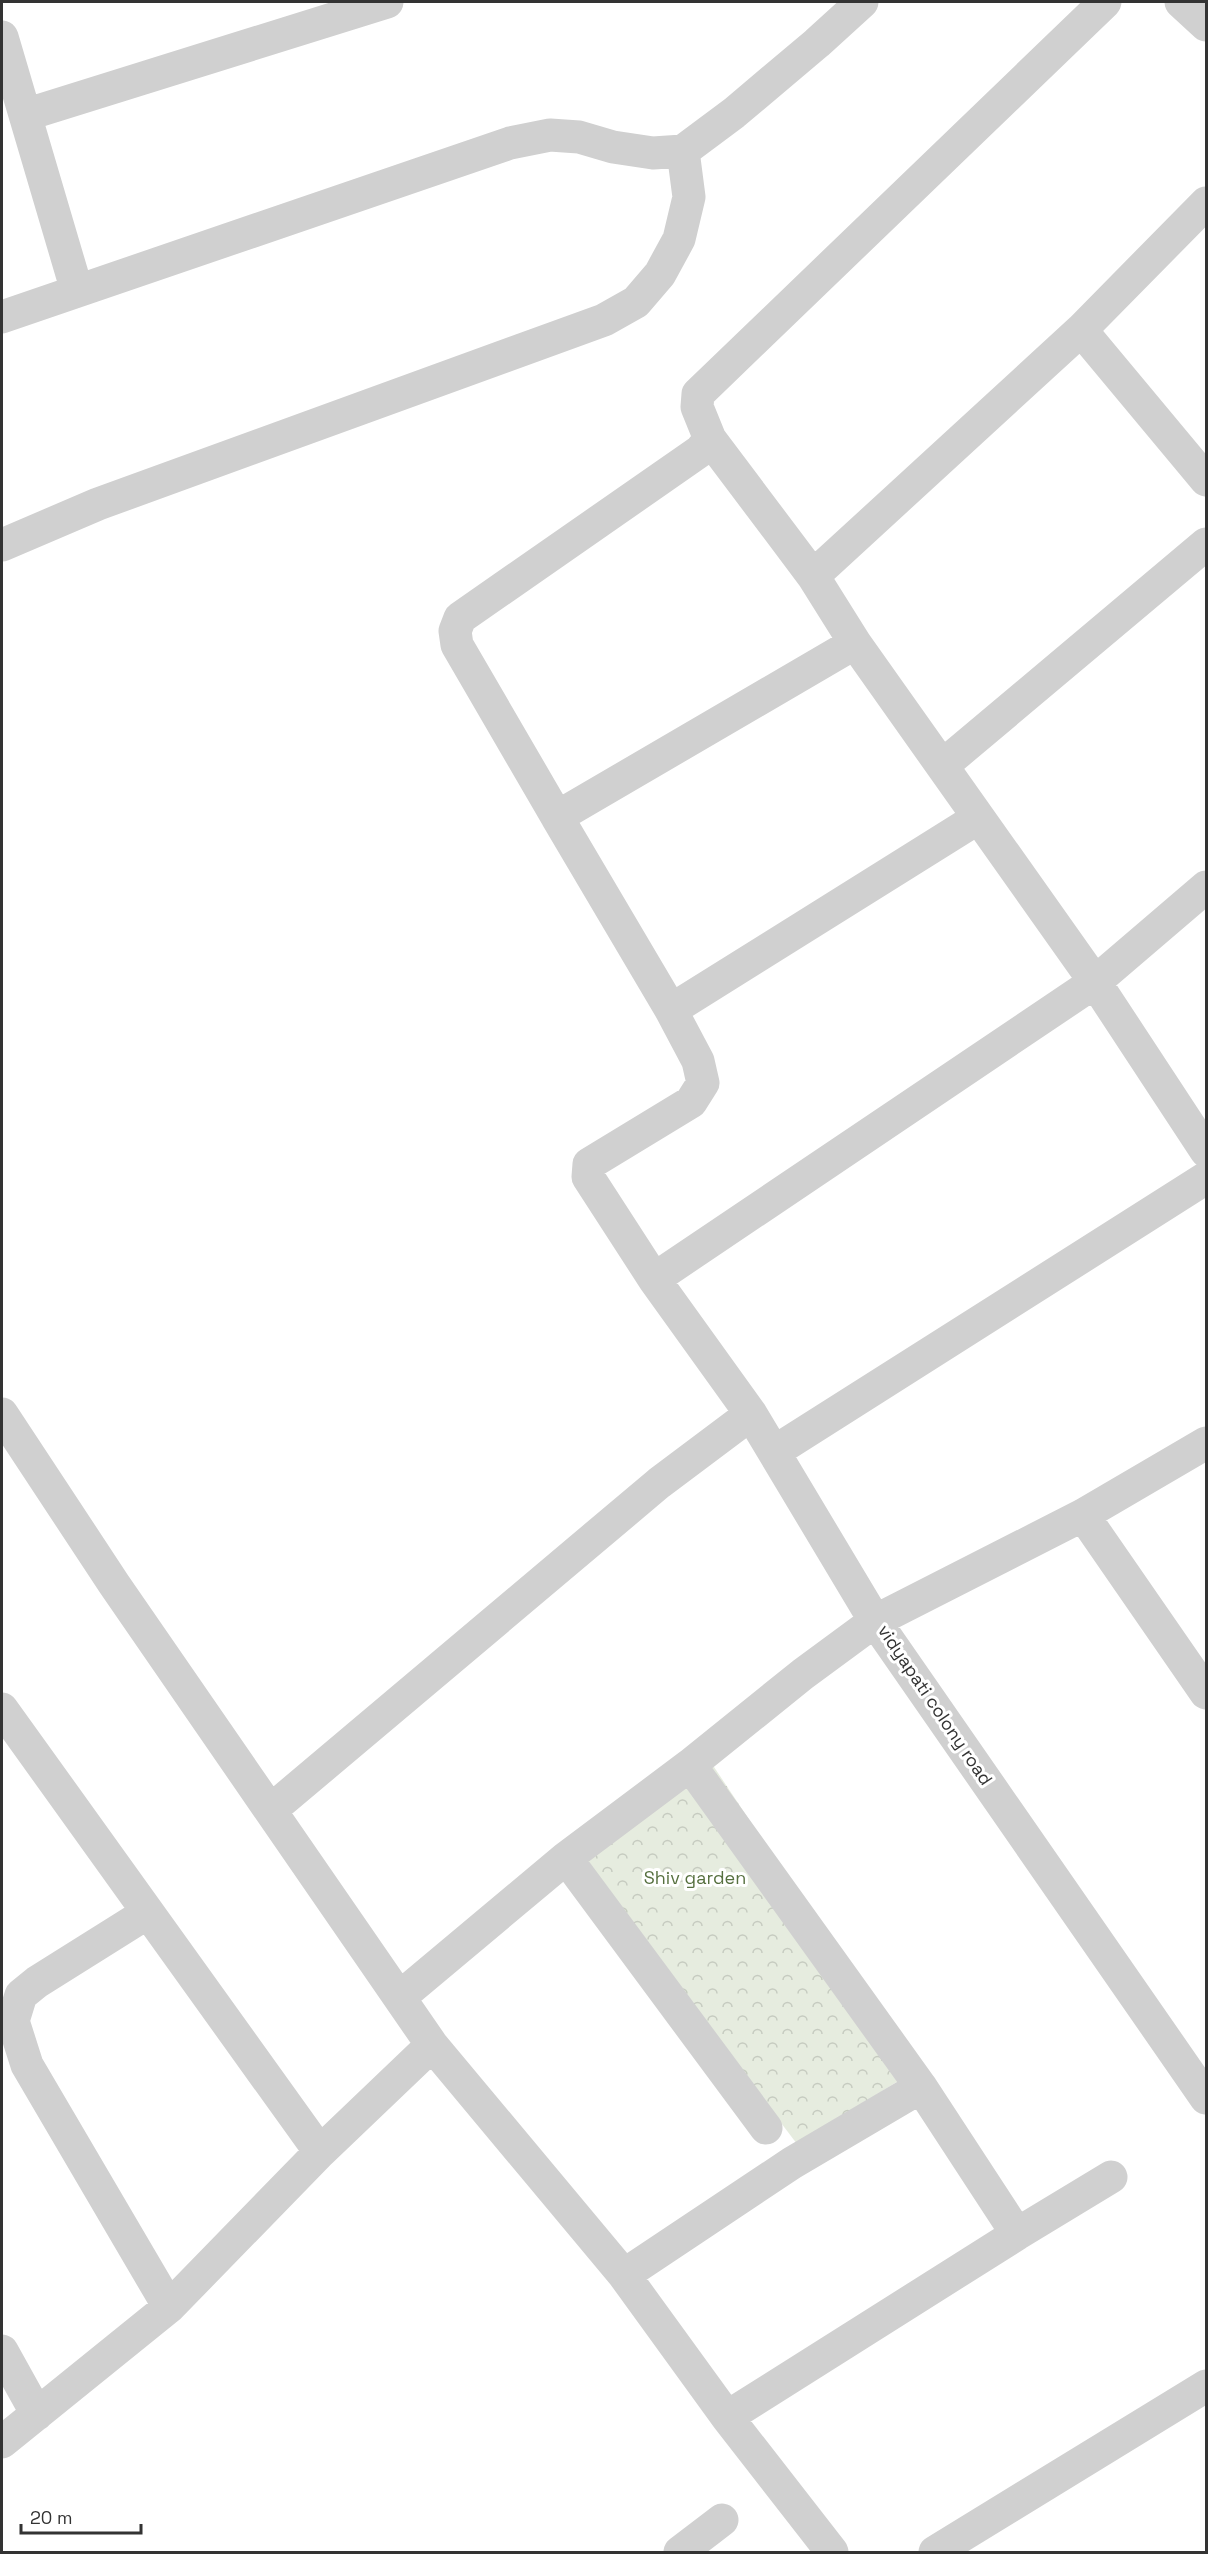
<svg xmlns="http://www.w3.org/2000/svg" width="1208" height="2554" font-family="'Space Grotesk',sans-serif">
<defs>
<pattern id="forest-crowns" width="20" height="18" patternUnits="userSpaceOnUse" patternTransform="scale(1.5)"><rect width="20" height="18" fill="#e6ecdf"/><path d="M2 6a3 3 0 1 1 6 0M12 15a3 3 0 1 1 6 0" fill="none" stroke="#c6cbc0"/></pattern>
</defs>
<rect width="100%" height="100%" fill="#fff"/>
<path fill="url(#forest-crowns)" d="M710 1761 916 2070 797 2144 582 1860Z"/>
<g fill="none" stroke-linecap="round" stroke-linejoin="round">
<path stroke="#d0d0d0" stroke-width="33" d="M1181 2 1206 25
M2 37 77 291
M25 115 387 2
M2 317 510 143 550 135 579 137 613 147 653 153 683 151 734 113 817 43 862 2
M1081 330 1206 480
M710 439 813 576 855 643 1095 982 1206 1151
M2 545 98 504 604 320 636 302 660 274 679 239 689 197 683 151
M813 576 1081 330 1206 203
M942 766 1206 544
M557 817 457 645 455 631 460 618 700 451 710 439 697 407 698 394 1105 2
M671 1010 978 818
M654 1279 1095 982 1206 887
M2 1414 114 1584 432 2045 624 2275 727 2417 832 2552
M1206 1443 1083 1515 875 1621 1206 2098
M774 1452 1206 1178
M1083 1515 1206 1693
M2 1709 320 2152
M690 1765 921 2087 1017 2234 727 2417
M271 1810 659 1483 751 1414
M566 1858 766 2128
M147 1913 37 1982 21 1995 13 2021 27 2065 169 2307
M400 1997 566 1858 690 1765 803 1674 875 1621 751 1414 654 1279 588 1177 589 1164 691 1102 703 1083 698 1061 671 1010 557 817 855 643
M1017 2234 1111 2177
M624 2275 792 2163 921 2087
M2 2351 37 2414
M2 2442 169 2307 320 2152 432 2045
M680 2552 722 2520
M935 2552 1206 2386"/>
</g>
<g text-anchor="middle" stroke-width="6" stroke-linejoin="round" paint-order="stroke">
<g font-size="18" fill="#333" stroke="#fff">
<text transform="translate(935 1705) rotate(56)" y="6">vidyapati colony road</text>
</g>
<g font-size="18" fill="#56703f" stroke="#fff">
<text x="695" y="1884">Shiv garden</text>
</g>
</g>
<rect width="1208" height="2554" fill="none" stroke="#333333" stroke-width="6"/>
<path d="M21 2524v9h120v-9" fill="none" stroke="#333333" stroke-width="3"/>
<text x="30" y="2524" font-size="18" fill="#333333" stroke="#ffffff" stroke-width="4.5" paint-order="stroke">20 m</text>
</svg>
